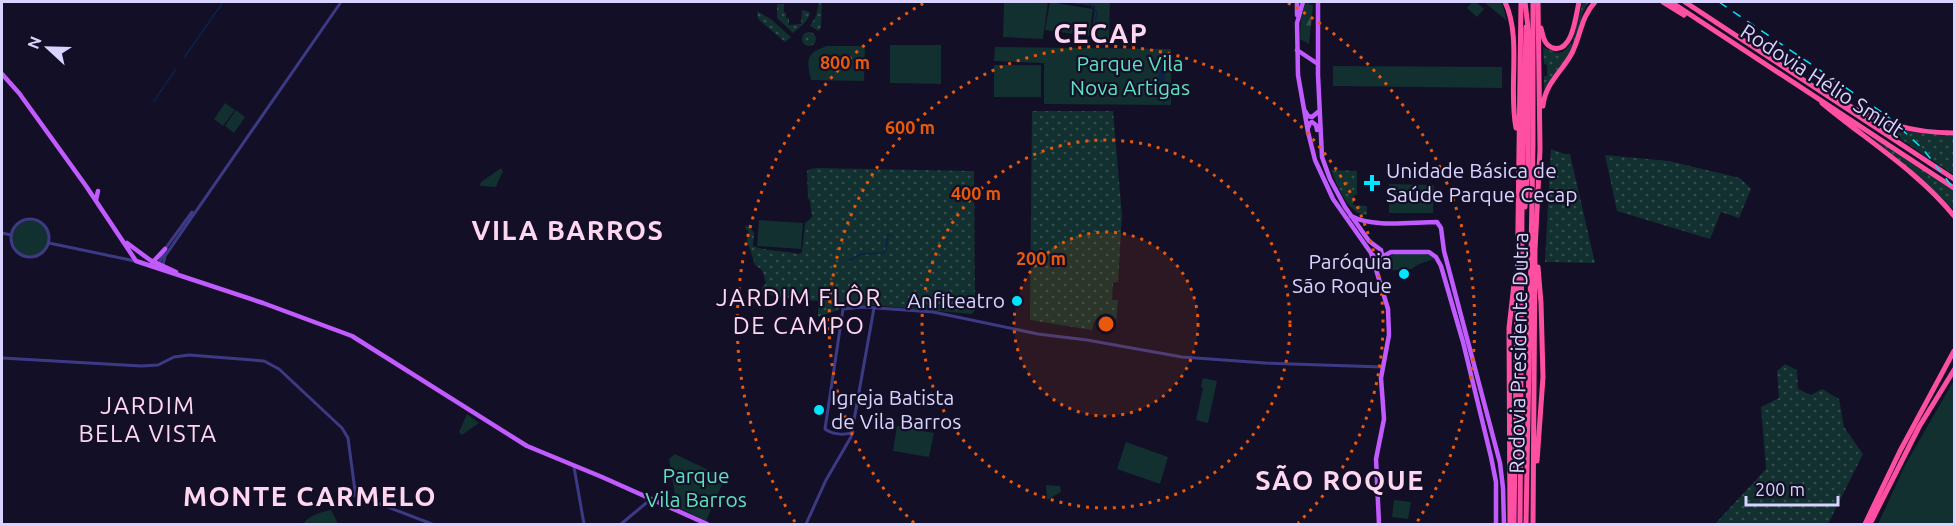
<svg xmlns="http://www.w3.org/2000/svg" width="1956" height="526" font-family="Ubuntu,sans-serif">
<defs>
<pattern id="grass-dots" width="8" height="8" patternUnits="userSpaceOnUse" patternTransform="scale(1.5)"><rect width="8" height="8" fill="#12302f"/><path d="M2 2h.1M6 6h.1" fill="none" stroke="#344d4e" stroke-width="1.8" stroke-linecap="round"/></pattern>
<pattern id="forest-firs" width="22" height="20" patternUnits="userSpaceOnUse" patternTransform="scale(1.5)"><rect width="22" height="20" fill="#12302f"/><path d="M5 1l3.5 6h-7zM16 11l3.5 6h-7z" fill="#344d4e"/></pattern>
</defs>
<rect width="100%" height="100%" fill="#130f26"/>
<path fill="url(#grass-dots)" d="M819 2H822L821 27 819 31 810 26 816 16Z
M1583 2H1589C1579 14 1580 31 1574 46 1566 63 1552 74 1544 90V76H1547V65L1544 64 1543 47 1557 53 1563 52 1572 43Z
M777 4H784V12L786 13V18H789V25L801 24 802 10 810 12C809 21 800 27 793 33L777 18Z
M757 11 772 20 791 37 785 42 758 19Z
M802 39a7 7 0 1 1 14 0a7 7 0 1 1-14 0Z
M1032 111H1113L1122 215 1118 282 1113 283 1112 300H1118L1116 325 1107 323 1108 317 1100 315 1094 322 1092 330 1030 320Z
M1875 122 1905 130 1954 134V175Z
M1869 135 1892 148 1954 190V210L1928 185Z
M1551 149 1565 154H1570L1595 263 1545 262Z
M1605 155 1669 161 1740 178 1751 189 1739 218 1721 212 1710 239 1617 211Z
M817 168 974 171 975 310 972 314 871 305 849 306 818 317V301L777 297 763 292 762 288 766 283 762 270 755 265 747 240 749 231 745 228 746 225 754 232 753 246C768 252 783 250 799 254L802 252 805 223 812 217 810 201 808 198 807 171 810 169Z
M1331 170 1357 171V195H1354L1353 205 1367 206V215C1348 215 1337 185 1331 170Z
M1785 364 1797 370 1798 389 1811 395 1822 389 1839 399 1844 427 1863 454 1828 524H1715L1766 469 1761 407 1779 398 1777 371Z"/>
<path fill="url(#forest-firs)" d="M1308 3 1313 6 1309 44 1300 39 1301 18 1305 4Z"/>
<path fill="#12302f" d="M1004 2H1048L1043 39 1003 37Z
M1050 2 1093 9 1089 36 1045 30Z
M1064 2H1110L1109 40 1091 39 1095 6Z
M1472 2H1476L1484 9 1477 17 1467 8Z
M1484 2H1502L1507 21Z
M890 45H941V84L890 83Z
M827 46H865L864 81 811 80C806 59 806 53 827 46Z
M995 47 1171 49V105L1044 104V63L994 61Z
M994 65H1041V97H994Z
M1333 66 1502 67V88L1333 86Z
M225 103 235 110 223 126 214 119Z
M236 110 245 117 234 133 225 126Z
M501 168 503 171 496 187 480 186 481 182Z
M1389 184 1434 185 1433 213H1389Z
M11 239a19 19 0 1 1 38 0a19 19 0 1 1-38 0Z
M759 220 803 223 801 249 757 246Z
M1394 254C1406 254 1426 250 1435 259L1419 264 1412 269 1383 271 1384 261Z
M1203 378 1217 381 1208 423 1196 420 1203 388 1201 387Z
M1954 380V524H1878L1905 465Z
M467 414 479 423 462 435 459 432Z
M897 426 934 433 929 457 893 451Z
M1126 442 1168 457 1160 484 1117 469Z
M675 454 725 478 706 521 677 507 669 459Z
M1046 485 1060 486 1061 492 1047 500Z
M1394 500 1411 502 1408 519 1392 517Z
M331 510 338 524H303C309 515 321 512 331 510Z"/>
<path fill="#0c2248" d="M1157 64 1161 65 1165 82 1162 90 1163 102 1159 93 1161 83 1158 80 1160 69Z"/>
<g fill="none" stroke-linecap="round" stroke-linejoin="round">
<path stroke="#0c2248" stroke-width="1.5" d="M1088 2 1097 12C1094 23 1097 27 1094 37
M1151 55 1152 60 1164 63V103
M184 58 223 2
M154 101 176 69
M848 261 861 254 884 253 886 250 888 234 893 236"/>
<path stroke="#3d3a85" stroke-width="3" d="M11 238a19 19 0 1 1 38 0a19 19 0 1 1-38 0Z
M2 233 11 235
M49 243 135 261
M159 264 165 249 192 212
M163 265 165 256 341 2
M2 358 141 366 158 365 174 357 189 355 264 361 279 369 342 428 348 438 355 491
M853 432C845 436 831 434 825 429L843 309 863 307 933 312 1038 334 1087 340 1182 357 1265 363 1382 367
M574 467 584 524
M355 487 361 493 359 497 354 495 355 490
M359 496 432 524
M621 524 651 499
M806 524 826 480 851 437 874 308"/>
<path stroke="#c25bff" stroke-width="4.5" d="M1303 2 1297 23 1298 75 1308 132 1315 160 1333 199 1371 253 1388 309 1389 335 1381 378 1384 419 1376 459 1379 524
M1318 2V75L1322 157 1330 179 1345 207 1369 241 1381 250 1382 255 1379 269
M1297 15V2
M1297 50 1318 64
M2 74 19 93 86 186 136 261 263 303 352 336 527 446 602 477 707 524
M1305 111 1308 116 1312 117 1318 112
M1308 128 1310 123 1312 122 1316 125 1317 130
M96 200 98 191
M1351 216C1373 228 1411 222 1437 222L1441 228 1444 251 1500 463 1503 488 1504 524
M127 243 150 260 176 272
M1373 255 1378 259 1391 252H1429L1436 257 1441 266 1463 342 1491 457 1496 482V524
M152 263 165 249"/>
<path stroke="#ff4fa3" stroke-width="5" d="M1505 2C1522 38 1508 88 1516 128
M1663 2 1684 15
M1671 2 1954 188
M1685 2 1954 179
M1541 28C1543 36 1544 45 1553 48 1573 53 1576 14 1579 2
M1840 100C1876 123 1912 133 1954 133
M1822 103C1865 139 1919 172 1954 216
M1543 106C1545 83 1562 72 1572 53 1581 35 1581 17 1595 2
M1525 207 1528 167
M1537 461 1543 377 1541 303 1538 267
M1510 524 1509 328 1514 284
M1514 524 1521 2
M1520 524 1522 208 1526 27
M1526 524 1533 144V2
M1533 524 1535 250 1540 150 1538 2
M1865 524 1900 451 1954 351
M1870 524 1919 427 1954 370"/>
<path stroke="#00e5ff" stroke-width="1.5" stroke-dasharray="9 8" stroke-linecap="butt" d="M1719 2 1886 115 1923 149 1954 189"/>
<path stroke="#ff4fa3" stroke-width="5" d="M1525 2 1529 36 1528 167"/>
</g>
<circle cx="1106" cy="324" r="92" fill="#e8590c" fill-opacity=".12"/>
<g fill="none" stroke="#e8590c" stroke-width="3" stroke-dasharray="3 6">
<circle cx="1106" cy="324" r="92"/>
<circle cx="1106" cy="324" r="184"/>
<path d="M914 523A277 277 0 1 1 1298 523"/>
<path d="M795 522A369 369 0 0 1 924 3M1288 3A369 369 0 0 1 1417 522"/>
</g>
<g fill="#00e5ff" stroke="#130f26" stroke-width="2">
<path d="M1369 174h6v6h6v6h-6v6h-6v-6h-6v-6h6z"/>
<circle cx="1404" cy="274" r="6"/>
<circle cx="1017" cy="301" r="6"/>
<circle cx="819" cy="410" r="6"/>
</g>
<g text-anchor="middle" stroke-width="4.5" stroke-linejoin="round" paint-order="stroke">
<g font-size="21" fill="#5fe0c0" stroke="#130f26">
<text x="1130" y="71">Parque Vila<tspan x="1130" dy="24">Nova Artigas</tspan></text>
<text x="696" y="483">Parque<tspan x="696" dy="24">Vila Barros</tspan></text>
</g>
<g font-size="21" fill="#d9d4ff" stroke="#130f26">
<text transform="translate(1822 81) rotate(33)" y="7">Rodovia Hélio Smidt</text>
<text transform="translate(1519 353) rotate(-89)" y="7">Rodovia Presidente Dutra</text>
</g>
<g font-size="21" fill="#d9d4ff" stroke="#130f26" text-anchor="start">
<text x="1386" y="178">Unidade Básica de<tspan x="1386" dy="24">Saúde Parque Cecap</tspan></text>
<text x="1392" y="269" text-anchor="end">Paróquia<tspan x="1392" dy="24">São Roque</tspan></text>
<text x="1005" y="308" text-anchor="end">Anfiteatro</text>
<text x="831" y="405">Igreja Batista<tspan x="831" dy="24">de Vila Barros</tspan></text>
</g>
<g font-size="24" letter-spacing="1.5" fill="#ffd6f0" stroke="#130f26">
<text x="799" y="306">JARDIM FLÔR<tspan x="799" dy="28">DE CAMPO</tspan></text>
<text x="148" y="414">JARDIM<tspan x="148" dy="28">BELA VISTA</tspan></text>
</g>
<g font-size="27" font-weight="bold" letter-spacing="1.5" fill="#ffd6f0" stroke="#130f26">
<text x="1101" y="43">CECAP</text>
<text x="568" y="240">VILA BARROS</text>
<text x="1340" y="490">SÃO ROQUE</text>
<text x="310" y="506">MONTE CARMELO</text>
</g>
</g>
<circle cx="1106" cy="324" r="9" fill="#e8590c" stroke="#130f26" stroke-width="3"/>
<g font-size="18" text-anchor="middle" font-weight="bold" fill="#e8590c" stroke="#130f26" stroke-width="4.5" stroke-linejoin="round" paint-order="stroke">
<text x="845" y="69">800 m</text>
<text x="910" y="134">600 m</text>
<text x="976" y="200">400 m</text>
<text x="1041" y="265">200 m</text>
</g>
<rect width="1956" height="526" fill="none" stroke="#d9d4ff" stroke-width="6"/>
<g transform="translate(48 48) rotate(292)" stroke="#130f26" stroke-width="4.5" paint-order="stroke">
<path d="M0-4.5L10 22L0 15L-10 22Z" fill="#d9d4ff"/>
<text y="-9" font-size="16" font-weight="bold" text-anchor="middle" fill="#d9d4ff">N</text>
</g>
<path d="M1746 496v9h92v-9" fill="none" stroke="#d9d4ff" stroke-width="3"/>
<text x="1755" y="496" font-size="18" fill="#d9d4ff" stroke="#130f26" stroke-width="4.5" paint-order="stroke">200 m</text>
</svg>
